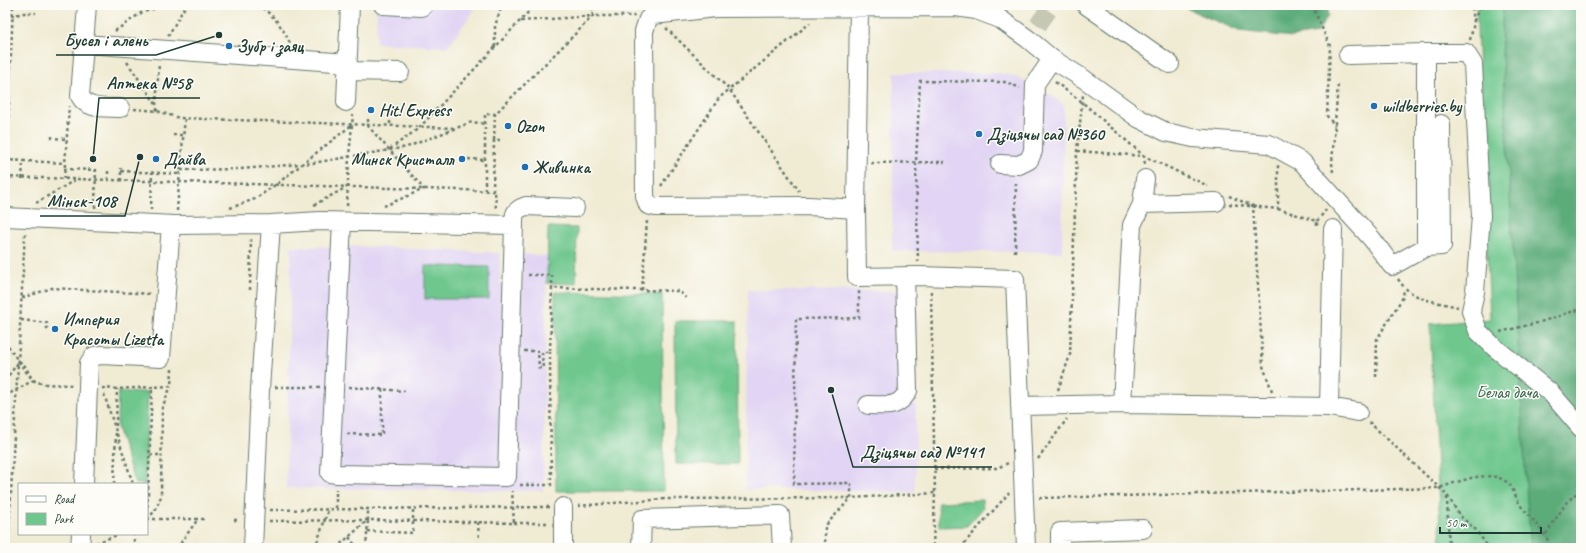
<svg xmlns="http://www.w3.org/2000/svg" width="1586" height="553" font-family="Caveat,sans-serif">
<rect width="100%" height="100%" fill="#fdfcf7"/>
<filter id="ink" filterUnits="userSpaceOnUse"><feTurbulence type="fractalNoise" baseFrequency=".025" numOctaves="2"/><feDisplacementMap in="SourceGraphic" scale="8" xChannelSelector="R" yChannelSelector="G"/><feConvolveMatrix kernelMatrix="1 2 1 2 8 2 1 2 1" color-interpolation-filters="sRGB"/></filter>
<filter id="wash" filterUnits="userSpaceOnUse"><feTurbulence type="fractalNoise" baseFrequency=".012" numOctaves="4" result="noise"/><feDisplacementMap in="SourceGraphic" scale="16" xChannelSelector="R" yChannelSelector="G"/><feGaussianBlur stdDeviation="0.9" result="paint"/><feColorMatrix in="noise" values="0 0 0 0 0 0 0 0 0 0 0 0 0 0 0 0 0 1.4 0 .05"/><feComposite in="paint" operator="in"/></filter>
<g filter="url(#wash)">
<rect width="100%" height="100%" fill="#f0ebd3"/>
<path fill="#e1d4f4" d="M377 5H478L447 47 376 43Z
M894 73H1002L1035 84 1064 105 1062 252 892 251Z
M353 246 500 253V284L522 285 523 254 547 256 543 491 286 488 291 247Z
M748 290 917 291 915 492 745 489Z"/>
<path fill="#6fc78e" stroke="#478261" d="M1476 5H1581V548H1441L1430 324 1490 319Z
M548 227 577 228 576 284 547 283Z
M425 266 489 267V299H425Z
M555 292 662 294 664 491H556Z
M675 321H737L738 464H676Z
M118 392H148L145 484H135L117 427Z
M982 500 983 508 967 526 939 527 938 502Z"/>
<path fill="#5bac79" stroke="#3d7456" d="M1184 5H1328V16L1317 33 1292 37 1239 31 1188 9Z
M1503 5H1581V548H1531L1526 487 1501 37Z"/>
</g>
<g filter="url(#ink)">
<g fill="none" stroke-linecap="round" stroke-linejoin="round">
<path stroke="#c6c8b3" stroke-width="18" stroke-dasharray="18 9" stroke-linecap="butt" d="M1038 25 1052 5"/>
<g stroke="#687a6c" stroke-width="20">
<path id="minor" d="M87 5 80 96C87 110 105 107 120 108
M383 5 422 7 424 5
M1086 5 1170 64
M859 8 856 209 857 277 919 276 1015 279 1026 548
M85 44 348 63
M1348 55 1426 53
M348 71 400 72
M346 102 350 5
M1000 164 1019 165 1029 160 1033 151 1035 84 1052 59
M1142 204 1216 202
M856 209 809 206 656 207 648 205 645 196 644 31 648 19 653 15 715 8 956 7 976 10 1000 19 1028 39 1052 59 1084 79 1138 118 1166 132 1193 138 1269 144 1302 162 1372 239 1392 266 1426 247V53H1466L1473 64 1481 216 1475 292 1471 311 1478 331 1494 347 1551 393 1581 428
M5 217 175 225 271 224 320 221 514 225C514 214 514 210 526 206L575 208
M342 222 330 473 337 474 507 477 514 225
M1426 247 1442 246 1441 124
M1122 404 1132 225 1142 204 1145 179
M868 405C887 405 898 409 908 391L905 276
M1020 406 1122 404 1329 407 1358 412
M1329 407 1333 229
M84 484 89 363 94 356 102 355 161 358 171 225
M563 507V548
M80 548 81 534
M253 548 260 389 271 224
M641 548 642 519 780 515 782 548
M1060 548V532L1143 529"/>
</g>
<path stroke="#687a6c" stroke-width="2.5" stroke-dasharray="3 3" stroke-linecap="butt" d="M257 5C274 14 282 27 290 43
M1312 5 1330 46 1327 116 1335 126
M1577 5 1581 14
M5 17 24 13H36
M6 17 7 5
M521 21 593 16 592 5
M1474 21 1480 5
M666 28 729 89 799 191
M115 31 141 13 166 5
M168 36 186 5
M1470 40 1474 23 1472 5
M495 47V26L502 5
M127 62 156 104
M1055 82 1082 102 1144 156 1208 186
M134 109 157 111 179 118 456 128
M157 111 156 105 159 64
M368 119V126L424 189 384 206
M390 121V126
M173 135H184
M52 136V138L66 139
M494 140 495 114
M390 149 419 128 535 5
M1077 151 1144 156 1145 165
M468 159 485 160
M5 160 65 163
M871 163 945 162
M64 169 96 170
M180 170 185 118
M121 171 180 174
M1333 172 1332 163 1338 84
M5 177 495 191 496 210
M6 177 13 5
M22 179 23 162
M64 179 69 106
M108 180V171
M121 181V168
M661 186 719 98 810 23
M485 190V114H495L593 16H635
M493 191 494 140H500
M1229 196 1253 206 1263 366 1272 391
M36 203 75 180
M1229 204 1278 209V165
M314 205 347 187
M347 206 349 156 353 115
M95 208 96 166
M230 208 255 199 278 183 353 124
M1278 209 1317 221V225
M151 210 152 173
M177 211 180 170 240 169 313 163 407 147 472 122 485 124
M1317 221 1326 210
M1015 252 1016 180
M918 262 916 162 920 81 1006 82 1020 88
M528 275H552V288
M1398 279C1412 301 1434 301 1458 307
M250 290 251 239
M642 290 647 221
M931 291 935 493 933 548
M22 298 52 288 152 294
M21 320 47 323V329L50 330
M1500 332 1537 323 1581 309
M5 341C11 350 27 376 35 381 46 386 62 384 73 385
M524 351H538L539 368H543L542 352H550L552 288 679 291 686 298
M19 361 25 366 31 377
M1376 377 1377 339 1403 297 1404 289
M5 380 18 363
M275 387H320
M349 387 405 391
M102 388 117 389 171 386 172 369
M1058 390 1070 355 1077 151 1083 95
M104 394 133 484
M5 396 34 380
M1369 422 1447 495 1460 516 1475 529 1489 548
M116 426 117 389
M347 434 382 435V389
M150 455H162
M1038 459 1067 419
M934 469 997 468 1008 463
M114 484 116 431
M520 485H551L550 352
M1447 497 1449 548
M1039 498 1439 488C1458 482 1492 467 1509 484 1514 490 1516 499 1521 506 1533 522 1544 528 1551 548
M578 506 664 499 851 498 935 493
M336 508V489
M270 510 549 507
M147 519 155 511 161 496 162 408 171 386
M147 519 152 388
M147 519H204
M234 520H240
M269 521 368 520 514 523 512 491
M478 522 479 540
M514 523H549
M367 531 413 533V508
M1546 534 1566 503 1581 489
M349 537 357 548
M96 543 120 534
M8 548 25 233
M134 548V534
M177 548 198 519
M315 548 329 508
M336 548 368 520V508
M366 548 368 521
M825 548V526L851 498V483L794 484 796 319 859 318V291
M960 548 1009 493"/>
<use href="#minor" stroke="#fff" stroke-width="18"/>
</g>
</g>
<g fill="#1f6fb2" stroke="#fdfcf7" stroke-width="1.5">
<circle cx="229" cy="46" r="4"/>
<circle cx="1374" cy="106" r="4"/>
<circle cx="371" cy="110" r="4"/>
<circle cx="508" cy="126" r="4"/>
<circle cx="979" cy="134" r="4"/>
<circle cx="156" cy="159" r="4"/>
<circle cx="462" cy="159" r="4"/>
<circle cx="525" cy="167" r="4"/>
<circle cx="55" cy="329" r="4"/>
</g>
<g text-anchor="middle" stroke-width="3" stroke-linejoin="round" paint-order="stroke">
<g font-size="17" font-weight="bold" fill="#1f3d34" stroke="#fdfcf7" text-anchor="start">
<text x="237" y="52">Зубр і заяц</text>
<text x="1382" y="112">wildberries.by</text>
<text x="379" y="116">Hit! Express</text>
<text x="516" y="132">Ozon</text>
<text x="987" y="140">Дзіцячы сад №360</text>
<text x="164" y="165">Дайва</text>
<text x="454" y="165" text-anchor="end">Минск Кристалл</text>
<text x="533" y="173">Живинка</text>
<text x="63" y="325">Империя<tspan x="63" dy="20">Красоты Lizetta</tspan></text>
</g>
<g font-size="17" fill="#33604a" stroke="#fdfcf7">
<text x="1507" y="398">Белая дача</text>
</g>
</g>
<path fill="none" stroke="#1f3d34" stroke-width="1.5" d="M219 35L156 55H56M93 159L99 98H200M140 157L125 216H40M831 390L853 467H992"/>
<g fill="#1f3d34" stroke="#fdfcf7" stroke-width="1.5">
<circle cx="219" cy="35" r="4"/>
<circle cx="93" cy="159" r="4"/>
<circle cx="140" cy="157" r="4"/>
<circle cx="831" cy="390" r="4"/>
</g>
<g font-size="18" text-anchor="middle" font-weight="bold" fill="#1f3d34" stroke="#fdfcf7" stroke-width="3" stroke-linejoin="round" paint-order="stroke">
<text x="106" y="46">Бусел і алень</text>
<text x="149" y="89">Аптека №58</text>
<text x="82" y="207">Мінск-108</text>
<text x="922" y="458">Дзіцячы сад №141</text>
</g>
<rect width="1586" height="553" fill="none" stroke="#fdfcf7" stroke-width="20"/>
<rect x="18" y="483" width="130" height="52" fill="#fdfcf7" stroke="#a4b0a9"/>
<rect x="26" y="496" width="20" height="6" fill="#ffffff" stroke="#a4b0a9"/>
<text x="54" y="503" font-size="12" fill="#1f3d34">Road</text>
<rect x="26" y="513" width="20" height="12" fill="#6fc78e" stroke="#a4b0a9"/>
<text x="54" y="523" font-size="12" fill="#1f3d34">Park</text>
<path d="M1440 527v6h101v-6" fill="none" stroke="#1f3d34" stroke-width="2"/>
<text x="1446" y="527" font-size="12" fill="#1f3d34" stroke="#fdfcf7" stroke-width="3" paint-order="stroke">50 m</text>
</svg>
